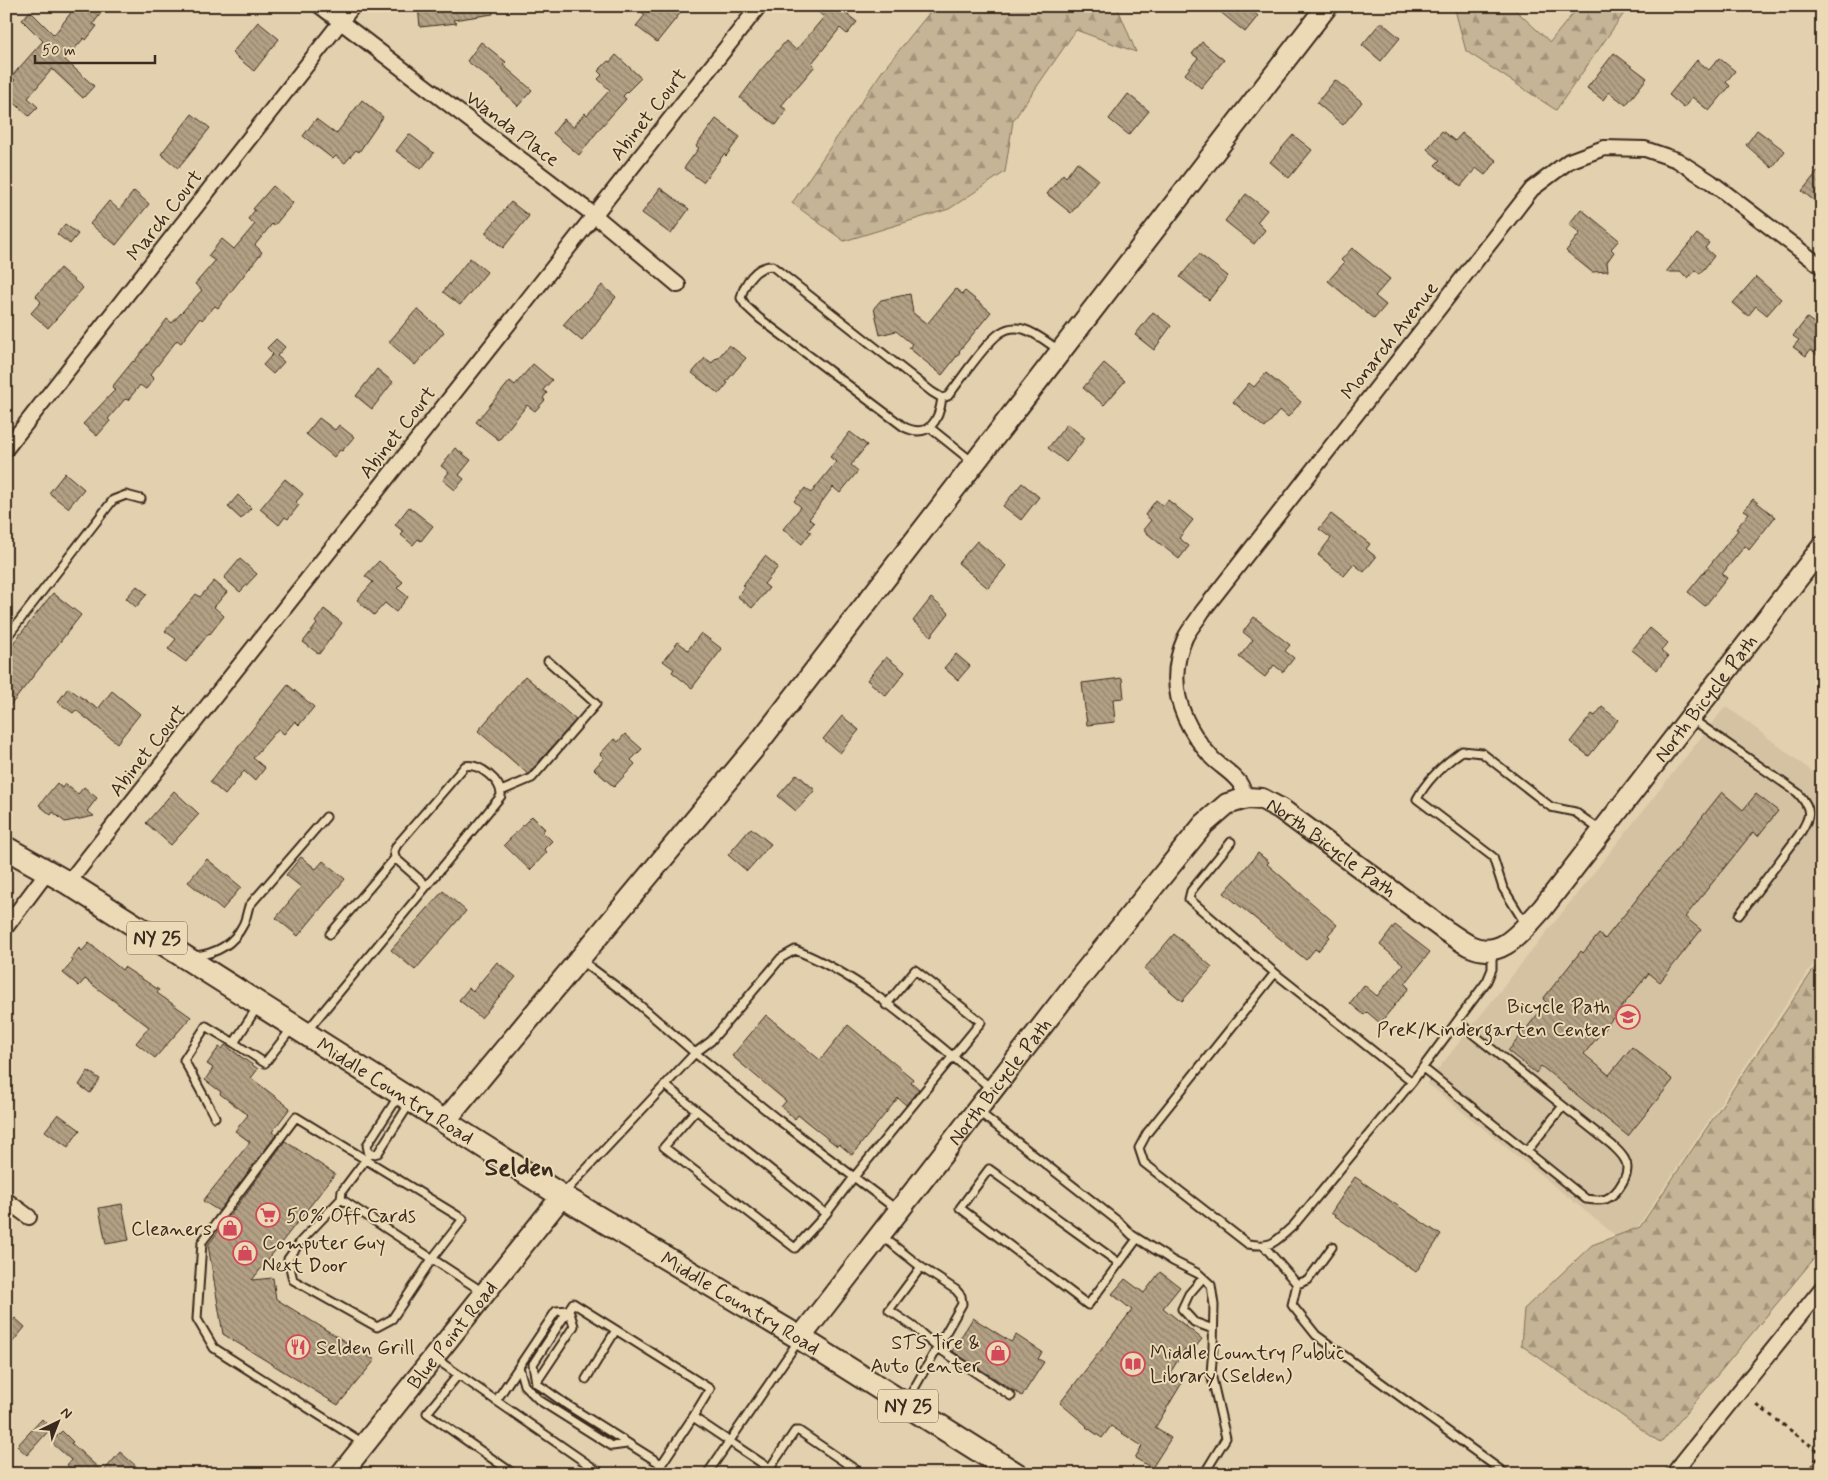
<svg xmlns="http://www.w3.org/2000/svg" width="1828" height="1480" font-family="Mynerve,sans-serif">
<defs>
<pattern id="forest-firs" width="22" height="20" patternUnits="userSpaceOnUse" patternTransform="scale(1.25)"><rect width="22" height="20" fill="#c6b496"/><path d="M5 1l3.5 6h-7zM16 11l3.5 6h-7z" fill="#a2937a"/></pattern>
<pattern id="building-back-hatch" width="6" height="6" patternUnits="userSpaceOnUse" patternTransform="scale(1.25)"><rect width="6" height="6" fill="#b3a185"/><path d="M-1 5l2 2M0 0l6 6M5-1l2 2" fill="none" stroke="#93836c"/></pattern>
</defs>
<rect width="100%" height="100%" fill="#e2d0ae"/>
<filter id="ink" filterUnits="userSpaceOnUse"><feTurbulence type="fractalNoise" baseFrequency=".02" numOctaves="2"/><feDisplacementMap in="SourceGraphic" scale="10" xChannelSelector="R" yChannelSelector="G"/><feConvolveMatrix kernelMatrix="1 2 1 2 8 2 1 2 1" color-interpolation-filters="sRGB"/></filter>
<g filter="url(#ink)">
<path fill="#d4c2a2" d="M1726 706 1822 779V951L1626 1244 1427 1083Z"/>
<path fill="url(#forest-firs)" stroke="#806f5a" d="M935 6H1117L1136 52 1076 30 1013 121 1005 172 949 209 844 241 792 203 883 70Z
M1454 6H1511L1550 42 1579 6H1629L1556 110 1466 51Z
M1822 957V1249L1661 1443 1521 1345 1524 1309 1592 1245 1640 1227Z"/>
<path fill="url(#building-back-hatch)" stroke="#3b2a1e" d="M76 6H106L93 24 97 26 86 40 84 38 65 60 94 86 83 98 52 69 28 98 38 107 29 116 8 97 13 91 9 87 15 80 11 77 43 41 22 20 30 11 54 35Z
M418 6H492L493 14 453 20 457 23 420 27Z
M635 6H686L657 42 636 26 645 15Z
M811 6H849L844 12 857 22 847 34 840 28 812 63 815 66 781 106 787 110 776 125 740 98 760 71 786 41 796 50 824 17Z
M1213 6H1246L1258 16 1245 32Z
M258 22 279 39 254 71 232 53Z
M1381 22 1400 38 1381 61 1362 45Z
M481 42 506 62 503 65 532 90 518 106 502 91 503 89 467 61Z
M1202 42 1224 60 1201 88 1185 74 1198 58 1192 54Z
M1614 53 1647 78 1626 105 1609 92 1603 100 1587 88Z
M616 55 641 78 623 96 626 99 601 127 579 155 553 133 564 119 573 127 585 113 587 115 610 90 598 79 602 75 598 71 608 61 610 62Z
M1719 58 1735 71 1726 82 1730 86 1709 111 1692 97 1684 108 1669 95 1697 60 1709 70Z
M1335 80 1362 102 1343 125 1317 103Z
M1128 94 1149 111 1129 135 1109 119Z
M362 100 383 117 359 152 356 150 345 163 336 156 333 159 303 136 316 119 336 134Z
M192 114 210 128 178 168 161 154Z
M716 119 740 137 726 156 724 154 703 182 684 168 699 148 696 146Z
M1757 130 1785 151 1772 168 1746 145Z
M1442 131 1455 141 1462 133 1497 161 1485 175 1476 168 1461 186 1435 165 1440 160 1427 149Z
M409 134 434 153 421 169 396 151Z
M1293 135 1312 150 1289 178 1270 162Z
M1077 162 1098 179 1071 213 1047 194 1063 174 1066 177Z
M1822 166V207L1802 191Z
M273 186 293 203 274 226 272 224 255 245 262 252 218 308 215 306 202 320 200 318 181 343 177 340 150 375 154 379 146 389 140 385 128 400 125 399 108 419 110 421 97 436 83 424 115 390 112 387 133 361 134 362 167 319 172 323 202 290 195 284 215 261 208 256 222 239 234 249 255 224 248 219 255 210 253 209Z
M660 188 689 209 671 234 642 213Z
M134 191 149 204 116 245 90 224 109 201 119 210Z
M1246 194 1267 210 1257 222 1265 230 1254 244 1225 221Z
M511 202 529 216 503 248 486 234V232Z
M1581 209 1619 240 1611 249 1614 252 1607 262 1608 271 1592 272 1566 251 1580 233 1569 224Z
M65 224 78 234 70 244 57 234Z
M1697 234 1709 243 1705 248 1714 256 1700 274 1695 270 1688 278 1680 272H1666Z
M1352 248 1390 279 1375 296 1386 305 1374 319 1328 281 1344 263 1341 260Z
M1199 254 1228 276 1209 300 1180 277Z
M470 258 487 272 460 305 443 292Z
M60 268 83 288 48 328 31 313 41 302 36 296Z
M1756 277 1781 299 1767 315 1756 306 1748 316 1733 303Z
M602 285 616 297 582 341 563 325 578 308 579 309 586 301 587 302Z
M956 289 962 294 965 291 991 312 959 351 960 352 942 375 909 348 912 344 896 331 880 335 874 308 881 300 910 294 913 313 927 324Z
M417 309 444 332 415 365 389 342Z
M1153 312 1171 326 1154 350 1135 335Z
M1807 318 1822 329V358L1810 350 1806 356 1793 347 1799 340 1793 336Z
M276 339 285 347 277 356 284 362 273 374 263 365 273 354 267 348Z
M729 345 746 358 726 382 728 383 719 394 692 373 705 358 712 363 716 358 717 359Z
M1104 363 1125 381 1104 405 1083 388Z
M533 364 552 380 543 390 547 393 543 398 545 400 535 411 527 405 499 440 476 422 510 381 515 385Z
M377 369 393 382 372 409 356 396Z
M1266 373 1301 402 1288 417 1280 410 1265 428 1233 402 1249 383 1254 387Z
M319 418 335 430 339 425 354 437 342 451 340 450 334 457 306 434Z
M1067 424 1085 438 1066 462 1048 448Z
M850 432 867 445 851 465 858 471 840 493 833 487 809 519 814 523 808 530 811 532 802 544 783 529 801 507 794 501 805 488 811 493 836 462 830 457Z
M455 448 471 460 459 475 464 479 455 490 443 480 449 472 441 466Z
M65 473 84 489 68 508 49 493Z
M285 479 303 494 296 502 299 505 288 519 285 517 279 525 260 509Z
M1022 483 1039 497 1021 520 1003 506Z
M238 495 251 508 241 519 228 507Z
M1753 499 1775 517 1749 550 1745 546 1722 574 1727 578 1705 606 1688 592 1738 530 1736 529 1749 513 1744 510Z
M1156 500 1163 506 1168 500 1193 520 1179 538 1189 546 1179 559 1143 530 1151 520 1145 515Z
M409 507 433 526 421 541 418 539 413 545 401 535 404 532 395 525Z
M1331 514 1370 544 1366 549 1376 557 1364 572 1354 564 1344 576 1318 555 1331 538 1319 529Z
M977 541 1006 566 988 588 958 563Z
M765 556 778 567 764 584 769 588 752 608 737 596 744 589 743 585Z
M240 559 257 574 240 592 224 578Z
M379 561 403 582 397 588 408 597 396 612 385 603 374 615 357 600 373 582 365 576Z
M214 581 227 592 214 607 224 616 210 634 209 633 186 662 168 649 176 639 165 631 196 594 200 597Z
M137 586 147 594 136 607 126 598Z
M53 593 81 615 6 711V652Z
M931 598 949 613 931 636 913 621Z
M324 609 342 623 319 654 303 642 317 624 315 622Z
M1254 617 1290 645 1285 651 1294 658 1283 672 1274 665 1265 677 1239 657 1253 640 1243 632Z
M1650 628 1668 643 1661 651 1668 657 1657 670 1632 650Z
M701 633 722 649 692 688 672 672 674 669 663 661 678 642 688 650Z
M956 654 970 666 958 680 944 668Z
M886 657 905 672 886 696 867 680Z
M525 676 576 720 528 774 478 731Z
M1122 678 1124 698 1113 699 1115 722 1087 725 1082 683Z
M288 685 314 707 299 725 295 721 284 734 278 729 253 758 265 768 255 781 244 771 225 795 210 782Z
M68 688 98 709 112 691 140 714 117 743 76 710 73 713 58 702Z
M1602 707 1618 720 1589 756 1570 742 1592 714 1595 716Z
M842 716 859 730 840 753 823 739Z
M625 734 642 749 631 760 635 764 614 787 594 769 604 758 600 754 614 739 618 742Z
M797 774 815 790 796 811 778 796Z
M57 783 62 788 65 784 78 794 84 787 97 798 87 811 94 816 65 822 53 812 51 815 39 805Z
M174 791 199 814 171 845 146 823Z
M1722 792 1743 810 1756 794 1778 811 1758 836 1753 832 1685 917 1701 930 1660 982 1649 973 1584 1054 1609 1075 1632 1047 1673 1080 1628 1136 1541 1066 1536 1073 1508 1051 1547 1003 1543 999 1581 951 1583 953 1599 934 1605 939Z
M532 816 545 829 542 831 552 841 544 849 547 852 530 870 504 845Z
M751 828 771 844 747 871 728 855Z
M1258 853 1269 862 1267 864 1337 925 1328 935 1330 937 1318 951 1315 949 1306 960 1224 893Z
M301 857 316 869 323 861 345 879 298 936 276 918 301 887 286 875Z
M207 859 241 887 222 910 188 882Z
M443 891 466 911 415 970 391 950Z
M1395 925 1430 952 1405 984 1409 988 1380 1023 1367 1012 1364 1015 1350 1003 1364 985 1377 996 1403 964 1380 945Z
M1174 934 1212 967 1182 1001 1144 969Z
M89 943 122 970 124 967 159 990 157 993 191 1017 155 1058 136 1043 149 1027 85 979 79 986 63 973 73 961 71 959 79 948 82 951Z
M497 962 516 977 481 1018 459 1000 469 988 473 991Z
M766 1015 820 1060 848 1025 913 1079 911 1082 919 1089 906 1105 898 1098 852 1155 839 1144 837 1146 798 1115 795 1119 781 1107 786 1101 732 1056Z
M225 1045 258 1069 251 1078 290 1108 272 1132 276 1135 219 1211 203 1201 250 1142 235 1131 248 1115 220 1094 221 1092 205 1080 213 1068 207 1064 219 1047 222 1049Z
M88 1071 100 1079 90 1093 79 1085Z
M58 1114 80 1130 68 1147 45 1131Z
M285 1141 335 1174 252 1280 273 1278 276 1299 375 1360 338 1405 223 1334 208 1245Z
M1355 1177 1441 1235 1416 1272 1331 1213Z
M122 1204 129 1240 106 1244 99 1208Z
M1160 1272 1180 1287 1163 1308 1202 1339 1190 1354 1184 1350 1170 1373 1183 1381 1155 1428 1171 1438 1152 1468 1135 1458 1142 1446 1111 1426 1102 1438 1086 1427 1087 1426 1060 1403 1132 1310 1112 1294 1125 1279 1144 1293Z
M6 1317 12 1321 15 1318 25 1327 6 1350Z
M973 1318 1011 1342 1016 1335 1042 1352 1038 1359 1044 1362 1022 1396 952 1351Z
M42 1419 51 1428 27 1455 17 1446Z
M62 1431 73 1442 71 1443 103 1472 120 1452 145 1474H76L67 1465 71 1460 51 1442Z"/>
<g fill="none" stroke-linecap="round" stroke-linejoin="round">
<g stroke="#3b2a1e" stroke-width="11">
<path id="lane" d="M942 398C939 421 929 439 904 427L759 318 746 306 741 298C744 283 756 266 772 266L932 392 942 398 948 396C960 381 985 343 1000 333 1007 328 1015 327 1023 329 1037 333 1048 343 1060 351
M929 427 974 463
M6 638 113 500 126 495 141 499
M1692 719 1798 793C1813 810 1811 816 1799 835L1739 915
M501 791 532 778 596 704 548 661
M1231 842 1191 891 1189 899 1275 973 1412 1082 1487 981 1492 969V951
M1526 925 1503 888 1493 857 1417 799C1427 779 1444 764 1462 751L1482 753 1551 807 1575 812 1600 830
M330 934 395 858
M194 956C215 954 233 945 243 925 246 920 247 912 249 906L326 817
M1275 973 1147 1133 1139 1148 1144 1163 1248 1244C1274 1248 1274 1242 1293 1226L1412 1082
M258 1006 234 1043 265 1063 292 1028
M307 1031 501 796C502 781 479 763 465 766L397 845 394 851 395 858 427 886
M1423 1068 1586 1199C1593 1200 1599 1201 1606 1199 1618 1194 1632 1172 1625 1160 1622 1154 1616 1149 1612 1145L1458 1022
M665 1085 826 1214 795 1248 664 1147 696 1110
M410 1103 378 1153 369 1155 342 1191 341 1199 483 1292
M979 1112 1119 1222 1132 1235 1173 1261 1199 1274 1211 1285 1214 1305 1213 1348 1211 1374 1226 1438 1204 1474
M215 1117 184 1060 206 1026 234 1043
M1527 1151 1563 1106
M369 1155 367 1145 398 1097
M563 1194 695 1053 629 996 582 961
M341 1199 301 1241 288 1259 293 1280 377 1327 392 1319 432 1259 463 1219 296 1117 202 1242 197 1319 214 1348 363 1443
M896 1209 776 1118 695 1053 711 1041 781 958 795 950C868 978 932 1041 992 1089
M826 1214 854 1177 981 1022 915 970 886 1005
M882 1236 921 1267 956 1290 961 1296 962 1304 907 1401
M1264 1246 1297 1284 1292 1305 1316 1335 1506 1474
M1119 1263 989 1169 960 1208 1088 1305 1137 1239
M921 1267 889 1310 914 1327 938 1348 1011 1396
M1203 1278 1189 1294 1182 1309 1194 1322 1213 1329
M1297 1284 1308 1280 1332 1247
M436 1359 602 1474
M519 1367 524 1385 539 1400 612 1446 627 1444
M458 1375 427 1413 514 1474
M586 1379 616 1330
M536 1383 574 1326 569 1310
M496 1401 556 1311 569 1310
M661 1464 567 1405 536 1383 533 1364 573 1303 710 1389 693 1417 778 1474
M770 1468 795 1431H799L862 1474
M655 1474 693 1417
M707 1474 799 1340"/>
</g>
<g stroke="#3b2a1e" stroke-width="18">
<path id="street" d="M320 6 594 215 678 285
M6 449 353 6
M1247 798C1244 793 1242 785 1238 781 1231 772 1220 766 1212 758 1181 723 1165 683 1185 638 1189 629 1197 621 1202 612L1532 189 1569 161 1604 148 1645 149 1677 160 1711 182 1822 267
M68 883 759 6
M6 927 48 871
M6 1200 29 1217
M1673 1474 1822 1288"/>
</g>
<g stroke="#3b2a1e" stroke-width="24">
<g id="secondary">
<path d="M445 1121 757 745 1327 6"/>
<path id="s1" d="M800 1338 1077 981 1204 824 1227 804 1247 798 1262 799 1281 809 1446 931C1454 936 1462 942 1470 946 1502 961 1523 929 1542 909L1822 547"/>
<path id="s2" d="M341 1474 562 1196"/>
</g>
</g>
<g stroke="#3b2a1e" stroke-width="26">
<g id="primary">
<path id="s3" d="M6 848 68 883 562 1196 800 1338 1016 1474"/>
</g>
</g>
<path stroke="#3b2a1e" stroke-width="3" stroke-dasharray="4 4" stroke-linecap="butt" d="M1757 1405 1822 1454
M1806 1474 1822 1452"/>
<use href="#lane" stroke="#ecdab7" stroke-width="7"/>
<use href="#street" stroke="#ecdab7" stroke-width="14"/>
<use href="#secondary" stroke="#ecdab7" stroke-width="20"/>
<use href="#primary" stroke="#ecdab7" stroke-width="22"/>
</g>
</g>
<defs>
<g id="school-ring" transform="scale(1.25)"><circle r="9.5" fill="#ecdab7" stroke="#d1495b" stroke-width="1.5"/><path d="M0-5L7-2L0 1L-7-2ZM-4 1L0 2.5L4 1V4Q0 6-4 4Z" fill="#d1495b"/></g>
<g id="supermarket-ring" transform="scale(1.25)"><circle r="9.5" fill="#ecdab7" stroke="#d1495b" stroke-width="1.5"/><path d="M-6-5.5h2.5l.6 2H6L4.5 2H-2.5L-4.4-4H-6ZM-1.5 3.2a1.3 1.3 0 1 0 .1 0ZM3 3.2a1.3 1.3 0 1 0 .1 0Z" fill="#d1495b"/></g>
<g id="shop-ring" transform="scale(1.25)"><circle r="9.5" fill="#ecdab7" stroke="#d1495b" stroke-width="1.5"/><path d="M-5-2.5h2.3a2.7 3.5 0 0 1 5.4 0H5L5.5 6h-11ZM-1.5-2.5h3a1.5 2.3 0 0 0-3 0Z" fill="#d1495b"/></g>
<g id="restaurant-ring" transform="scale(1.25)"><circle r="9.5" fill="#ecdab7" stroke="#d1495b" stroke-width="1.5"/><path d="M-5-6h1v4h1v-4h1v4h1v-4h1v5L-1.5 .5V6h-2V.5L-5-1ZM5-6V6H3V1.5H1.5Q1.5-4 5-6Z" fill="#d1495b"/></g>
<g id="library-ring" transform="scale(1.25)"><circle r="9.5" fill="#ecdab7" stroke="#d1495b" stroke-width="1.5"/><path d="M-6-4Q-3-5.5-.7-3.5V5Q-3 3-6 4ZM6-4Q3-5.5 .7-3.5V5Q3 3 6 4Z" fill="#d1495b"/></g>
</defs>
<g fill-rule="evenodd">
<use href="#school-ring" x="1628" y="1017"/>
<use href="#supermarket-ring" x="268" y="1215"/>
<use href="#shop-ring" x="230" y="1228"/>
<use href="#shop-ring" x="245" y="1253"/>
<use href="#restaurant-ring" x="298" y="1347"/>
<use href="#shop-ring" x="998" y="1353"/>
<use href="#library-ring" x="1133" y="1364"/>
</g>
<g text-anchor="middle" stroke-width="4" stroke-linejoin="round" paint-order="stroke">
<g fill="#ecdab7" stroke="#705f4c" stroke-width="1">
<rect x="127" y="921.5" width="60" height="33" rx="4"/>
<rect x="878" y="1389.5" width="60" height="33" rx="4"/>
</g>
<g font-size="19" font-weight="bold" fill="#3b2a1e">
<text x="157" y="945">NY 25</text>
<text x="908" y="1413">NY 25</text>
</g>
<g font-size="20" fill="#3b2a1e" stroke="#ecdab7">
<text transform="translate(648 114) rotate(-52)" y="7">Abinet Court</text>
<text transform="translate(513 128) rotate(37)" y="7">Wanda Place</text>
<text transform="translate(164 215) rotate(-52)" y="7">March Court</text>
<text transform="translate(1389 340) rotate(-52)" y="7">Monarch Avenue</text>
<text transform="translate(397 432) rotate(-52)" y="7">Abinet Court</text>
<text dy="7" stroke="none"><textPath href="#s1" startOffset="1330">North Bicycle Path</textPath></text>
<text transform="translate(147 750) rotate(-52)" y="7">Abinet Court</text>
<text dy="7" stroke="none"><textPath href="#s1" startOffset="805">North Bicycle Path</textPath></text>
<text dy="7" stroke="none"><textPath href="#s1" startOffset="325">North Bicycle Path</textPath></text>
<text dy="7" stroke="none"><textPath href="#s3" startOffset="459">Middle Country Road</textPath></text>
<text dy="7" stroke="none"><textPath href="#s3" startOffset="864">Middle Country Road</textPath></text>
<text dy="7" stroke="none"><textPath href="#s2" startOffset="178">Blue Point Road</textPath></text>
</g>
<g font-size="20" fill="#3b2a1e" stroke="#ecdab7" text-anchor="start">
<text x="1610" y="1013" text-anchor="end">Bicycle Path<tspan x="1610" dy="23">PreK/Kindergarten Center</tspan></text>
<text x="286" y="1222">50% Off Cards</text>
<text x="212" y="1235" text-anchor="end">Cleaners</text>
<text x="262" y="1249">Computer Guy<tspan x="262" dy="23">Next Door</tspan></text>
<text x="980" y="1349" text-anchor="end">STS Tire &amp;<tspan x="980" dy="23">Auto Center</tspan></text>
<text x="316" y="1354">Selden Grill</text>
<text x="1150" y="1359">Middle Country Public<tspan x="1150" dy="23">Library (Selden)</tspan></text>
</g>
<g font-size="25" font-weight="bold" fill="#3b2a1e" stroke="#ecdab7">
<text x="519" y="1175">Selden</text>
</g>
</g>
<rect width="1828" height="1480" fill="none" stroke="#ecdab7" stroke-width="25"/>
<rect x="12" y="12" width="1803" height="1455" fill="none" stroke="#3b2a1e" stroke-width="2" filter="url(#ink)"/>
<g transform="translate(58 1422) rotate(43)" stroke="#ecdab7" stroke-width="4" paint-order="stroke">
<path d="M0-4L9 19L0 12L-9 19Z" fill="#3b2a1e"/>
<text y="-8" font-size="14" font-weight="bold" text-anchor="middle" fill="#3b2a1e">N</text>
</g>
<path d="M35 55v8h120v-8" fill="none" stroke="#3b2a1e" stroke-width="2.5"/>
<text x="42" y="55" font-size="15" fill="#3b2a1e" stroke="#ecdab7" stroke-width="4" paint-order="stroke">50 m</text>
</svg>
